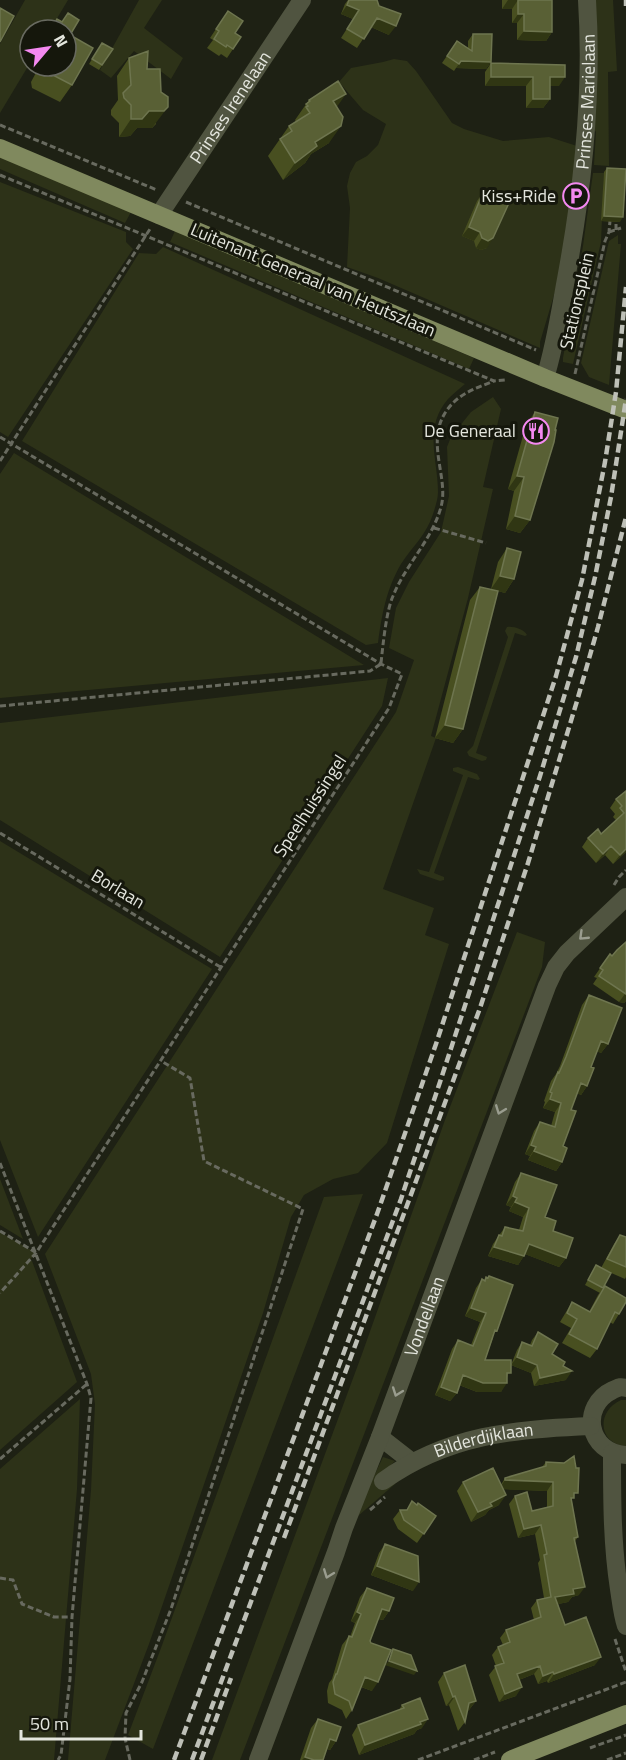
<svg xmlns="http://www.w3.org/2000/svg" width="626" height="1760" font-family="'Titillium Web',sans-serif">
<rect width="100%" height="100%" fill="#1e2114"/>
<path fill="#2d3218" d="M25 0H68L50 30H30V63L0 113V44Z
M139 0H162L144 28 183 58 171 79 134 51 111 78 100 70Z
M592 0H613L617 71 608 72 609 166 594 165 596 132 592 126Z
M394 59 407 61 416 71 452 123 464 129 503 141 549 137 577 146 563 265 540 342V348L378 278 347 267 350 208 347 186 350 173 356 162 367 156 378 145 386 124 363 110 339 82 351 68 383 62Z
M0 157 131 212 125 223 0 169Z
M593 173H604L601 242 573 364 563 362V358L583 246Z
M0 182 126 232V242L133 249 8 437 0 432Z
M175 231 474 358 469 369 170 242Z
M618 235V244H621L609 385 589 377 581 363 609 241Z
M163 247 465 384C459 389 453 394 448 399 423 428 438 460 438 492 438 499 435 508 433 514 427 534 412 547 401 564 386 590 382 614 378 643L366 645 22 441 139 253 156 254Z
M493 397 501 409 483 487 493 489 468 598 431 736 436 738 383 889 434 908 425 935 449 944 387 1143 358 1173 333 1179 304 1195 291 1217 263 1313 149 1644 105 1760H68L91 1490 95 1404 91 1374 45 1254 396 712 414 660 389 648 396 608 409 582 441 532 449 496 447 447 451 437 471 412Z
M14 453 364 665 0 698V474Z
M507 627C513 626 524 629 527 635L525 636 515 633 476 753 487 757 486 760 482 761 469 756 467 752 473 746 508 637 505 631Z
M388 678 382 706 220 957 0 820V723Z
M458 767 477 774 480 779 478 780 468 777 434 873 444 877V880L440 881 420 874 417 869 429 872 463 775 453 771V768Z
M0 841 212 969 38 1237 0 1140Z
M517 932 545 942 542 967 240 1760H212L362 1354 445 1120Z
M0 1179 23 1239 0 1225Z
M363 1194 153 1749 128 1735 161 1648 324 1197Z
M0 1232 36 1253 30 1260 32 1261 77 1382 0 1450Z
M80 1399 77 1489 54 1760H0V1469Z
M621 1400H626V1446C598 1444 596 1411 621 1400Z
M383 1457 395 1461 377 1479 395 1484 358 1516 364 1497Z"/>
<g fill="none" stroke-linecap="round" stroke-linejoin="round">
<path stroke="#686a5f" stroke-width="3" stroke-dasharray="6 3" stroke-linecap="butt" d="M0 125 157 190
M0 175 494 381 506 380
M186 202 536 350
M616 230V221
M609 232 621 228
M575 374 605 241 609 232 610 221
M0 437 381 664 402 674 389 708 36 1253 0 1293
M0 461 150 229
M434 528 486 543
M381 663C383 645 386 612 393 596 406 564 432 540 441 507 449 478 426 444 445 413 457 394 474 389 494 381
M0 706 370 671 381 664
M0 833 222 968
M614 885 619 877 626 870
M0 1163 87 1384 91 1398 72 1617 70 1679 61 1755 58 1760
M0 1231 35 1252
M0 1459 87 1384
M370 1510 385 1497
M0 1578 13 1580 22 1604 54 1617H72
M615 1639 626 1672
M590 1748 626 1735
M130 1760 125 1738 126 1713 142 1682 171 1609 303 1209 204 1161 190 1078 161 1061
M418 1760 626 1682
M474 1760 495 1752
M607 1760 626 1753"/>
<g stroke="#505440" stroke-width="18">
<path id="s1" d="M159 215 302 0"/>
<path id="s2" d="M545 378C555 346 560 312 566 279 583 188 593 93 587 0"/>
<path d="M626 1388C620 1386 618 1388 613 1390 579 1406 588 1453 626 1455"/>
<path d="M380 1437 412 1462"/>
<path d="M612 1453C612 1499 612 1544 619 1589 621 1602 622 1614 626 1626"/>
<path id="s3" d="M383 1481C447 1435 514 1429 591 1426"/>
<path id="s4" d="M258 1760 336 1552 344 1528 380 1437 547 986 556 967 567 953 626 897"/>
</g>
<path stroke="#80895e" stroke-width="18" d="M0 148 545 378 626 410
M510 1760 626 1714"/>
<path stroke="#bec0b7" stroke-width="4.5" stroke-dasharray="9 4.5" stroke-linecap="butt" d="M626 0V6
M284 1538 480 1008 528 863 577 701 598 627 626 517
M174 1760 377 1214 436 1044 556 676 582 580 605 462 616 392 626 287
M192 1760 401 1199 440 1082 540 776 576 657 595 577 611 497 626 399
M201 1760 231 1678"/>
</g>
<path fill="#484f20" d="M348 0H377L389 35 371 27 357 48 341 38 353 19 341 14 345 4Z
M502 0H552V32L546 41 517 40V23H512V9H502Z
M228 11 235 33 241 37 227 58 221 54 219 56 207 48 213 40 210 38Z
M68 13 70 35 72 85 60 102 32 88 31 82 38 69 32 66H66V30H50L57 19 62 22Z
M473 34 491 62 486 69 456 68 454 71 442 63 457 41 468 48V41Z
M102 43 113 49 99 70 89 64Z
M30 57V65L26 63Z
M129 58 147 69 156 124 152 128H137L130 136 119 137V123L111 115V110L118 100 117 76Z
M491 63 559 86H550V99L543 108H526V86H485V72Z
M309 100 336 107 329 143 311 154 305 163 283 180 268 156 289 126 296 122 295 120Z
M607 168 620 222 601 221 604 172Z
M483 192 487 248 481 250 476 248 474 241 462 236 477 201Z
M535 412 530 520 520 533 506 529 514 491 508 489 526 425Z
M507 548 514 579 505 593 491 589 498 562Z
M480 587 463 729 453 743 435 738 470 600Z
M626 791V852L613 864 605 855 596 863 582 847 588 838 601 834 616 820 613 817 615 814 610 808 616 799Z
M626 942V1001L624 1003 619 1002 593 984 597 978 594 977 610 954 612 956Z
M589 995 608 1044 601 1053 597 1051 591 1067 587 1086 581 1095 577 1093 571 1110 563 1146 562 1162 556 1171 528 1160 530 1156 525 1154 534 1131 540 1122 551 1126 555 1112 543 1108 545 1102 544 1101 551 1081 556 1074 560 1066 582 1005Z
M521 1173 553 1231 566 1258 559 1267 525 1254 518 1265 488 1256 493 1244 505 1227 519 1230 523 1217 509 1211 511 1207 506 1205 515 1182Z
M620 1235 626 1237V1277L625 1279 609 1272 603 1288 600 1293 585 1285 596 1265 601 1268 614 1244Z
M486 1277 493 1338 485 1360 511 1365 517 1350 522 1342 530 1345 532 1340 538 1332 552 1354 563 1366 566 1380 534 1386 531 1373 511 1365 507 1378 501 1392H477L459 1385 457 1393 450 1401 435 1395 452 1349 458 1340 471 1345 480 1322 465 1316 476 1288 482 1279 484 1280Z
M605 1286 619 1314 613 1324 610 1322 597 1349 590 1358 562 1343 571 1328 560 1322 572 1302 589 1312 598 1295Z
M546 1462 572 1502 578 1537 575 1541 579 1595 572 1597 568 1602 558 1604 565 1625 595 1665 548 1683 547 1681 538 1684 534 1674 519 1680 516 1696 499 1702 489 1675 496 1666 492 1655 498 1647 503 1645 500 1638 506 1630 534 1620 531 1608 537 1600 544 1598 538 1563 540 1560 535 1534 518 1538 509 1504 515 1496 532 1511 547 1507V1491L503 1489 499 1505 489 1510 485 1515 471 1522 457 1491 463 1482 501 1485 505 1478 542 1467Z
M417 1505 436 1516 417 1543 398 1529 393 1519 400 1510H407Z
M385 1544 413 1591 371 1575 379 1553Z
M367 1588 389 1611 383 1620 378 1619 370 1641 372 1691 361 1687 352 1710 346 1719 342 1710 328 1703 327 1691 329 1683 332 1679 342 1645 349 1636 350 1637 355 1623 351 1621 360 1597Z
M444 1673 476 1701 469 1710 467 1711 465 1722 458 1731 449 1705 446 1706 438 1682Z
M402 1705 422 1728 417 1730 414 1734 359 1755 352 1735 358 1725 399 1710Z
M318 1719 336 1741 330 1750 327 1749 323 1760H300L311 1728Z"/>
<path fill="#303613" d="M508 0H518L512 9H502Z
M347 5 359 10 353 19 341 14Z
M518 14H524L517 23H512Z
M377 18 396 26 389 35 371 27Z
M524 31 552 32 546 41 517 40Z
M461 61 491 62 486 69 456 68Z
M491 77H533L526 86H485Z
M550 77H565L559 86H543Z
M346 94 334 111 333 101Z
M533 99H550L543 108H526Z
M168 107 152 128H137L130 136 119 137 131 119 149 111Z
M341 126 329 143 311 154 305 163 283 180 295 163 315 142Z
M604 216 623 217 620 222 601 221Z
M469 227 480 232 474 241 462 236Z
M482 238H493L487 248 481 250 476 248Z
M517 476 524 477 514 491 508 489Z
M515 516 530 520 520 533 506 529Z
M500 576 514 579 505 593 491 589Z
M445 725 463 729 453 743 435 738Z
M611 846 605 855 596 863 603 854Z
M626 849V852L613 864 620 855Z
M625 994H626V1001L624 1003 619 1002Z
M601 1041 608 1044 601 1053 594 1050Z
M581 1083 587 1086 581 1095 575 1092Z
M550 1099 561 1103 555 1112 543 1108Z
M531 1145 536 1147 530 1156 525 1154Z
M534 1151 562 1162 556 1171 528 1160Z
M513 1196 517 1198 511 1207 506 1205Z
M515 1202 529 1208 523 1217 509 1211Z
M529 1244 566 1258 559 1267 522 1253Z
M494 1247 524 1256 518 1265 488 1256Z
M471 1308 486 1313 480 1322 465 1316Z
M517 1357 537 1365 531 1373 511 1365Z
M572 1371 566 1380 534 1386 540 1378Z
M463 1375 507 1383 501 1392H477L457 1384Z
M441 1387 457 1393 450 1401 435 1395Z
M505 1480 553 1482 547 1491 499 1489Z
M506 1495 499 1505 489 1510 485 1515 471 1522 478 1512 490 1503Z
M541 1525 535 1534 518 1538 524 1529Z
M377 1566 419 1582 413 1591 371 1575Z
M585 1587 579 1595 572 1597 568 1602 549 1606 555 1597 573 1589Z
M382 1609 389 1611 383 1620 376 1618Z
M357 1612 361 1614 355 1623 351 1621Z
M601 1657 595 1665 548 1683 554 1674Z
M389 1661 417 1671 414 1675 385 1665Z
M540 1666 534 1674 511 1683 517 1674Z
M553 1672 547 1681 538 1684 543 1676Z
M365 1677 378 1682 372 1691 359 1686Z
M522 1687 516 1696 499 1702 505 1694Z
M455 1696 449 1705 446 1706 453 1697Z
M476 1701 469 1710 462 1713 469 1703Z
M428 1719 422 1728 417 1730 414 1734 359 1755 365 1745Z
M330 1739 336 1741 330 1750 324 1748Z
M305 1757 314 1760H302Z"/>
<path fill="#596035" stroke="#6e754f" stroke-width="1.5" d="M349 0H377L379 6 401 14 396 26 377 18 364 39 347 29 359 10 347 5Z
M518 0H552V32L524 31V14H518Z
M0 8 14 16 0 42Z
M228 11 243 21 235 33 241 37 233 49 227 45 226 47 214 39 219 31 216 29Z
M68 13 79 20 70 35 93 48 72 85 45 71 43 66H66V30H51L57 19 62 22Z
M473 34H492L491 62 461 61 459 64 447 56 457 41 472 51Z
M102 43 113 49 102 65 92 59Z
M148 51 147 69H160L161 92 168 97V107L164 111H149L142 119H131V105L124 98 123 93 131 85 129 58Z
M491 63 565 65V77H550V99H533V77H491Z
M338 81 346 94 333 101 343 117 341 126 315 142 317 146 295 163 280 139 292 131 289 126 310 113 306 107 308 106 306 104 310 101 309 100Z
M607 168 626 169 623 217 604 216Z
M483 192 509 203 493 238 488 241 482 238 480 232 469 227Z
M535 412 558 418 555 430H556L554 442 530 520 515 516 524 477 517 476Z
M507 548 521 552 514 579 500 576Z
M480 587 498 591 463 729 445 725Z
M626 791V849L620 855 611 846 603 854 588 838 598 829 601 834 624 813 620 808 622 806 616 799Z
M626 942V994L599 976 603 970 600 968 610 954 612 956 617 950Z
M589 995 622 1008 608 1044 601 1041 591 1067 594 1068 587 1086 581 1083 571 1110 576 1111 563 1146 567 1148 562 1162 534 1151 536 1147 531 1145 540 1122 555 1127 561 1103 550 1099 552 1093 550 1092 558 1072 559 1073 566 1057Z
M521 1173 557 1185 545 1217 556 1221 553 1231 573 1238 566 1258 529 1244 524 1256 494 1247 499 1235 502 1236 505 1227 523 1231 529 1208 515 1202 517 1198 513 1196Z
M620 1235 626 1237V1267L607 1259Z
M596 1265 611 1273 603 1288 588 1280Z
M489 1276 513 1285 497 1331 495 1330 485 1360H511V1373H507V1383H483L463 1375 457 1393 441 1387 458 1340 473 1346 486 1313 471 1308 482 1279 485 1281 486 1277 488 1278Z
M605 1286 626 1298V1302L619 1314 615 1312 597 1349 569 1334 577 1319 567 1313 572 1302 590 1312Z
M538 1332 558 1344 552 1354 565 1362 563 1366 572 1371 540 1378 537 1365 517 1357 522 1342 532 1346Z
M574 1456 576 1468H579L578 1493H574V1498H571L578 1537 574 1538 585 1587 573 1589 574 1594 555 1597 565 1625 586 1617 601 1657 554 1674 553 1672 543 1676 540 1666 517 1674 522 1687 505 1694 495 1666 504 1663 498 1647 510 1642 506 1630 541 1617 537 1600 551 1597 544 1555 547 1554 541 1525 524 1529 515 1496 527 1492 532 1511 553 1506V1482L505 1480V1478L546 1466V1462L564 1463Z
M493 1468 506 1495 490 1503 492 1506 478 1512 463 1482Z
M412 1501 417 1505 418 1503 436 1516 424 1534 404 1520 400 1510H407Z
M385 1544 418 1556 419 1582 377 1566Z
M367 1588 394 1598 389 1611 382 1609 370 1641 371 1643 391 1650 378 1682 365 1677 352 1710 349 1701 335 1694 333 1682 336 1674H337L349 1636 352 1637 361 1614 357 1612Z
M393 1649 411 1655 417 1671 389 1661Z
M465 1665 476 1701 469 1703 465 1722 455 1696 453 1697 444 1673Z
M420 1698 428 1719 420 1722 421 1724 365 1745 358 1725 404 1708 402 1705Z
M318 1719 341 1727 336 1741 330 1739 323 1760H314L305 1757Z"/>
<defs><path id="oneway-chevron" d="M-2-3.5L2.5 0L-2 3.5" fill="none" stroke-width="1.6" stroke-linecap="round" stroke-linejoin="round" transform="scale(1.5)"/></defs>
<g stroke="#9a9d8f">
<use href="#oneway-chevron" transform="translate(583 936) rotate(136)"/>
<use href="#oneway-chevron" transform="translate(500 1110) rotate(111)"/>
<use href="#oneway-chevron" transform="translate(397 1392) rotate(110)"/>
<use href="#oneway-chevron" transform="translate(328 1574) rotate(111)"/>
</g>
<defs>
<g id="parking-ring" transform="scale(1.35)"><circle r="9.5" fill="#15170c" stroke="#f489f1" stroke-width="1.5"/><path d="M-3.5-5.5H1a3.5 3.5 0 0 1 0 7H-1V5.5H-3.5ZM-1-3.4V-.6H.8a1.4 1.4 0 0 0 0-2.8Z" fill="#f489f1"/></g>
<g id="restaurant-ring" transform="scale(1.35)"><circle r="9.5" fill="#15170c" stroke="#f489f1" stroke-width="1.5"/><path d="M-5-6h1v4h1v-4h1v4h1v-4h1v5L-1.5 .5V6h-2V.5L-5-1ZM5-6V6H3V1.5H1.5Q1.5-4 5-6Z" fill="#f489f1"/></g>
</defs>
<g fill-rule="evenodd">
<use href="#parking-ring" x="576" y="196"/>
<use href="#restaurant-ring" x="536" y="431"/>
</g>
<g text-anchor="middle" stroke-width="6" stroke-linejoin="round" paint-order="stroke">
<g font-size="18" fill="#e4e6de" stroke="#15170c">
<text dy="6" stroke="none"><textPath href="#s2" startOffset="280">Prinses Marielaan</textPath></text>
<text dy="6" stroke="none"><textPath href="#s1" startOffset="129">Prinses Irenelaan</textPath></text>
<text transform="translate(313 280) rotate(23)" y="6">Luitenant Generaal van Heutszlaan</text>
<text transform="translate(577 301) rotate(-77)" y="6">Stationsplein</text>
<text transform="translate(310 806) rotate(-57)" y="6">Speelhuissingel</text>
<text transform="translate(118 889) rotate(31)" y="6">Borlaan</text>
<text dy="6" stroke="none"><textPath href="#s4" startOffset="474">Vondellaan</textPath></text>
<text dy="6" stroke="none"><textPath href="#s3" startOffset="110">Bilderdijklaan</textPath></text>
</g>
<g font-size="18" fill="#e4e6de" stroke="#15170c" text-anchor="end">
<text x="556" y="202">Kiss+Ride</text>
<text x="516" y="437">De Generaal</text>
</g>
</g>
<g transform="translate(48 48) rotate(61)"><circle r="28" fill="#15170c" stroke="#686a60" stroke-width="1.5"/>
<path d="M0-4.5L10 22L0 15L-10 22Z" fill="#f489f1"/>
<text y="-9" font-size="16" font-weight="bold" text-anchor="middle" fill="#e4e6de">N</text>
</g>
<path d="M21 1730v9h120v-9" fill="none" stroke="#e4e6de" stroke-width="3"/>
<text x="30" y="1730" font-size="18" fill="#e4e6de" stroke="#15170c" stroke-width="4.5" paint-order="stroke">50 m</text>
</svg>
